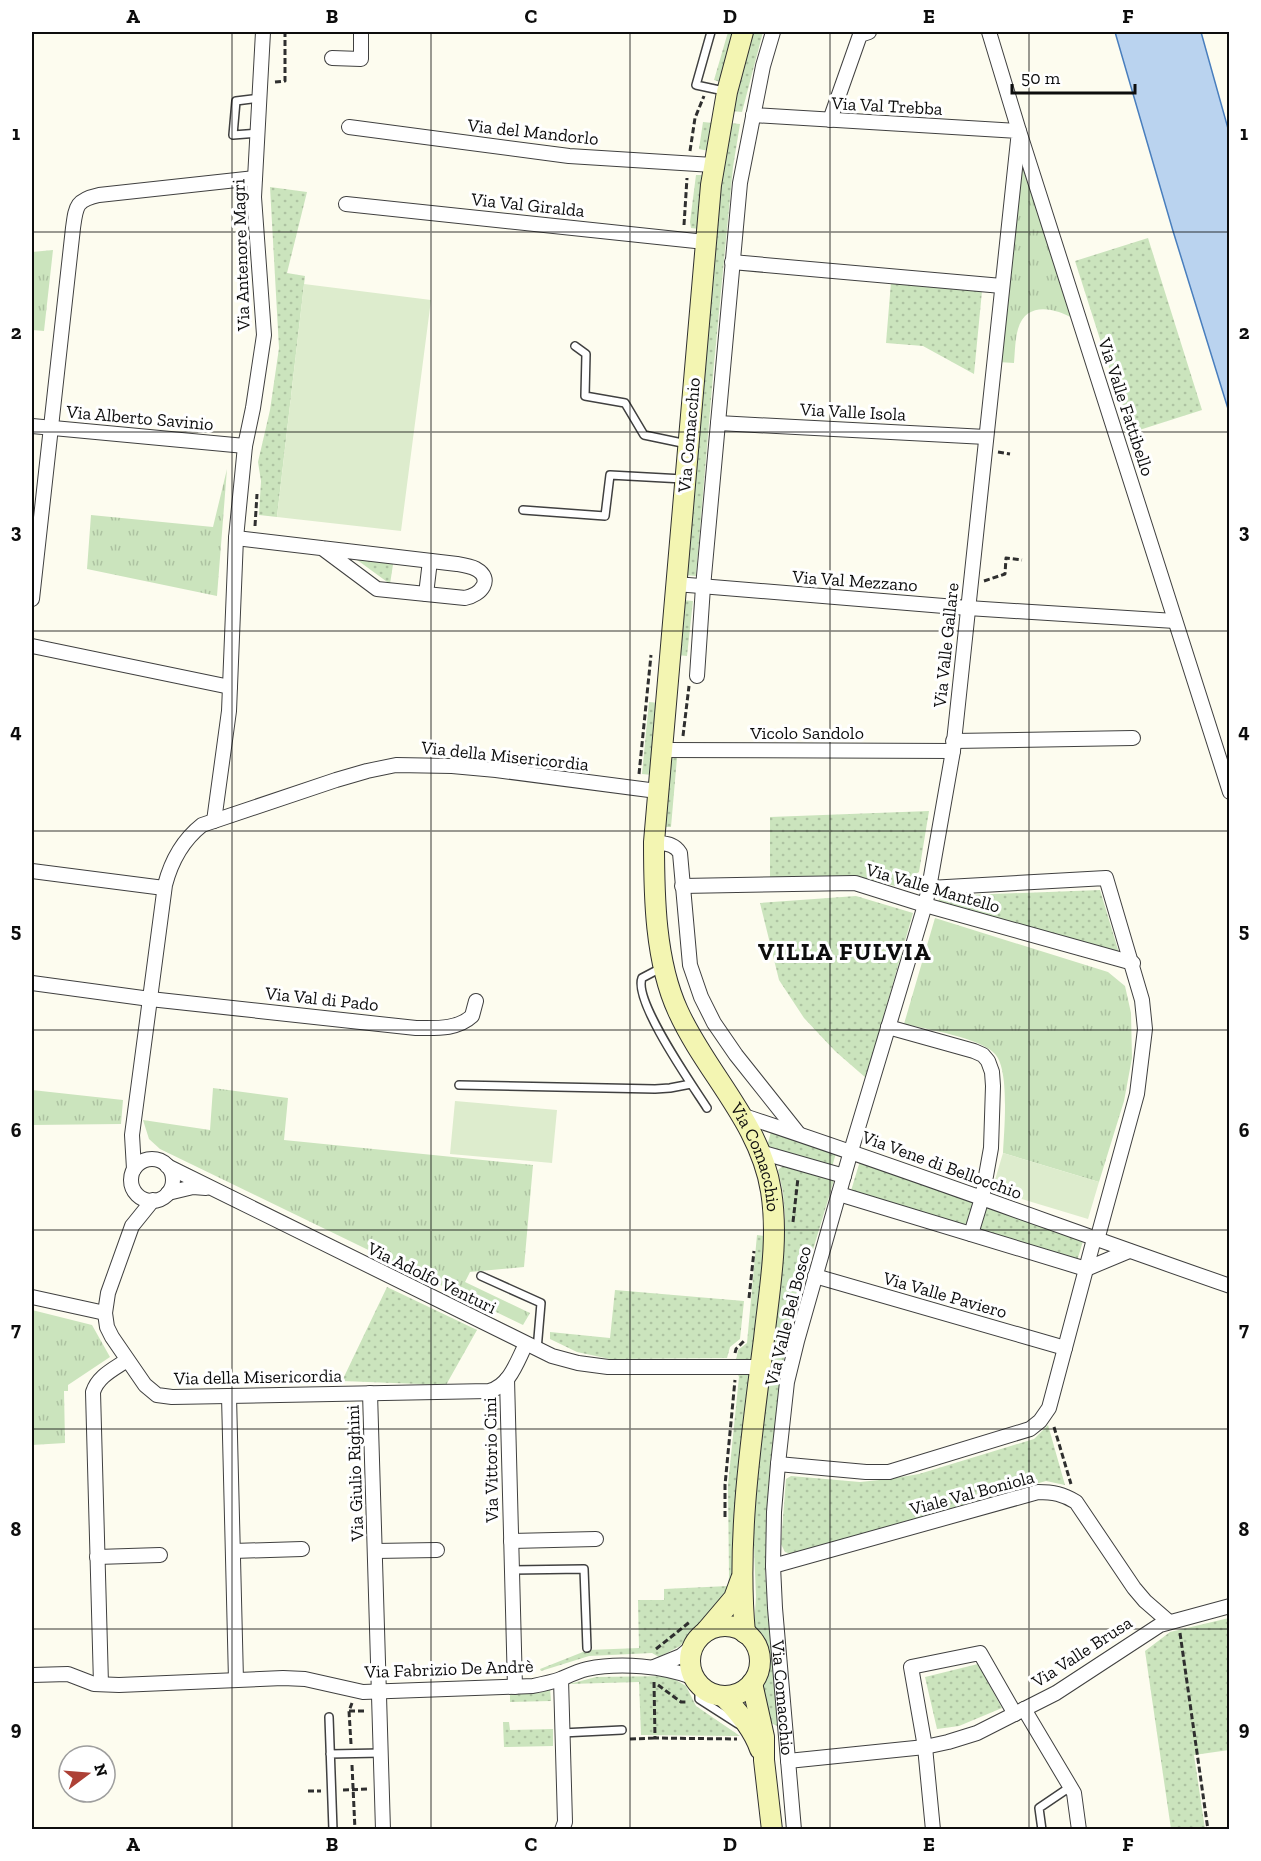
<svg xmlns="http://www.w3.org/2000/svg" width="1261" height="1861" font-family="'Zilla Slab',serif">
<defs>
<pattern id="grass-dots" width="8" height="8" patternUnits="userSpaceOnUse" patternTransform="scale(1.5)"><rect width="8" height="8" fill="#cbe4bd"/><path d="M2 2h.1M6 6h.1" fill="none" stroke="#adc2a1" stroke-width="1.8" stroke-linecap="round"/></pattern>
<pattern id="park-tufts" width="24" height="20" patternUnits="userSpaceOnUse" patternTransform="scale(1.5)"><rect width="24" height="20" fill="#cbe4bd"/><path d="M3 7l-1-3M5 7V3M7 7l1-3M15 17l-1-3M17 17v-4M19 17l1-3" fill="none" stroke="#adc2a1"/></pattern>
</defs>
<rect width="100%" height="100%" fill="#fdfcef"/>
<path fill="url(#grass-dots)" d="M728 32H738L723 83 714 80Z
M753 32H763L742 112 731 111Z
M703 122 713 123 709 151 699 149Z
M729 123 740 124 733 167 714 364 696 576 684 575 721 164Z
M696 175H705L699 229 691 228 690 222Z
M270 187 307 192 287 273 305 276 277 517 259 515 261 481 258 462 270 410 279 348Z
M1148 238 1202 410 1130 433 1075 261Z
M891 282 982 291 974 374 923 346 886 343Z
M349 554 394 558 390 584Z
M683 600 693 601 687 656 677 655Z
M649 702 659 703 652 775 642 774Z
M668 758H677L671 827H663Z
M929 811 919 872 895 886 858 877 770 879V817Z
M1100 890 1119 953 938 901 942 896Z
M856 896 913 913 866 1078 835 1051 804 1018 779 980 760 903Z
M771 1132 836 1153 832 1167 767 1146Z
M860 1161 977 1201 969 1227 850 1194Z
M784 1165H788L834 1180 787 1336 775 1444 765 1572 781 1728 769 1722 759 1687 765 1667 764 1655 756 1639 754 1627 756 1597 753 1522 768 1369 784 1252 785 1217 783 1192 778 1170Z
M986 1205 1083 1241 1077 1261 978 1232Z
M757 1235 765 1236 763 1267 752 1366 735 1365 738 1350 747 1343Z
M387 1287 477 1330 446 1385 342 1381Z
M615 1290 744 1301 740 1339 730 1347 727 1358 610 1359 577 1352 550 1339V1332L610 1338Z
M736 1370 752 1371 737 1581 680 1646 659 1657 652 1653 589 1656 541 1671 540 1669 588 1650 639 1648 638 1600H664V1589L728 1586 729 1577 728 1485 739 1377Z
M1048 1425 1065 1485 1046 1481 791 1554 785 1552 781 1544 786 1479 791 1476 860 1482 889 1479 919 1474 1034 1439Z
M1229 1618V1750L1194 1755 1205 1829H1171L1145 1651 1170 1632Z
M978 1664 1002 1708 959 1726 937 1729 925 1677Z
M669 1676 686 1686 696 1706 740 1736 641 1735 639 1682 569 1684 596 1677Z
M550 1688 551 1701 510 1702V1694L539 1693Z
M503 1722H509L510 1730 553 1729V1746L504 1747Z"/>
<path fill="url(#park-tufts)" d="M1021 151 1074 319C1055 308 1026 301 1018 329 1015 339 1015 352 1014 363L998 362Z
M53 250 44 331 32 330V252Z
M227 469 217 596 87 569 91 515 213 527Z
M935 918 1108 972 1125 986 1131 1013 1132 1058 1124 1101 1099 1182 1003 1153C1004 1131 1010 1070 995 1054 981 1038 926 1029 904 1024Z
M213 1088 288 1098 284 1140 533 1165 524 1267 470 1272 465 1282 530 1313 523 1325 160 1149 149 1139 143 1120 210 1130Z
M32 1090 123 1100 121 1124 32 1125Z
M32 1310 92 1325 110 1357 68 1385V1391H64L65 1443 32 1445Z"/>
<path fill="#ddeccd" d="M304 284 431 300 401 531 277 517Z
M455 1101 557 1110 552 1163 450 1154Z
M1003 1153 1099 1182 1088 1219 992 1190Z"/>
<path fill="#bad3ef" stroke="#497ebd" stroke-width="1.5" d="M1115 32H1201L1229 132V412L1173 231Z"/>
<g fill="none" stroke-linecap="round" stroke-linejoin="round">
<g stroke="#404040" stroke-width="10">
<path id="service" d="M711 32 696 85 724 91
M258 133 233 135 236 101 260 98
M575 346 586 354 585 396 625 403 644 435 687 444
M523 510 605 516 610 475 683 479
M661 968 642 978C633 1001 693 1086 707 1108
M459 1085 655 1089 670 1088 691 1084
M481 1276 541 1303 537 1350
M512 1570 584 1569 587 1648
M699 1685V1699L738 1724
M329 1717 333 1830
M562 1733 622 1730
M330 1754 381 1753
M1042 1830 1039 1808 1070 1787"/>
</g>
<g stroke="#404040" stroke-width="16">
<g id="minor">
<path d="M989 32 1019 131 1230 792"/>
<path d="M332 58 361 59V32"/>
<path id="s1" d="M753 115 1019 131 953 751 929 888 925 905 851 1151 797 1341 787 1382 778 1464 774 1512 773 1566 775 1608 794 1830"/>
<path d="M830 120 860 35 869 32"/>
<path d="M349 127 569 156 713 165"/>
<path d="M346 204 705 242"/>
<path d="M732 262 1002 286"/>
<path d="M718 423 986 437"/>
<path d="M32 426 245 446"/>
<path d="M236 538 457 564C463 565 470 566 476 569 494 579 481 595 465 598L377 589 322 548"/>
<path d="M676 584 968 608 1175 621"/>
<path d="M426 594 430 561"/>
<path d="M32 599 73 228C76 206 76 200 99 195L255 178"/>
<path d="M32 646 230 687"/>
<path d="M697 676 703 587 740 183 763 66 773 32"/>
<path d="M953 741 1133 738"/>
<path d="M661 750 953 751"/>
<path d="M214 821 229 711 236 538 245 446 253 408 264 335 254 197 263 32"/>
<path d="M654 842C665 844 674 843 680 853L690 965 701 997 714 1023 736 1055 798 1133"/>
<path d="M32 871 164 888"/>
<path d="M682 886 855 883 925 905 1133 963"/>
<path d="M929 888 1106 878 1142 1000 1145 1029 1137 1094 1097 1240"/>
<path d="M32 983 150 999 416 1028C435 1028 457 1030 472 1016L476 1001"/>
<path d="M888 1027 974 1051 983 1055 988 1061 992 1072 993 1086 991 1148 982 1198 971 1234"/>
<path d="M741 1115C905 1169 1066 1229 1230 1286"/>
<path d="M760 1152 844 1176"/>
<circle cx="152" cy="1180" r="21"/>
<path d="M167 1166 552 1356 578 1363 608 1367H760"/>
<path d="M134 1169 132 1135 165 885C171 862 183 840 202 825L336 780 367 771 396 765 452 766 496 770 657 791"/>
<path d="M168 1193 193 1187 206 1188"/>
<path d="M839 1194 1086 1269 1129 1251"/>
<path d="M153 1200 132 1226 108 1293 105 1313 107 1327 112 1337 145 1385 157 1395 172 1397 489 1391C510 1386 517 1361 526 1344"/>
<path d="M815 1276 1065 1348"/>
<path d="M32 1297 105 1313"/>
<path d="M507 1379 515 1687"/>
<path d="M370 1393 383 1830"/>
<path d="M229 1396 236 1680"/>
<path d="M778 1464 866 1472H889L1030 1429 1040 1421 1049 1408 1094 1239"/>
<path d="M511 1541 596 1539"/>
<path d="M233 1551 302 1549"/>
<path d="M375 1551 437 1550"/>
<path d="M97 1557 160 1555"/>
<path d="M773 1566 1038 1492C1053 1492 1063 1494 1076 1502L1134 1588 1145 1601 1168 1621"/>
<path d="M654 1667 681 1656 692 1647"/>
<path d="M32 1675 68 1674 94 1684 119 1685 283 1678 305 1679 363 1692 533 1686C543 1684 552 1682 561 1679 570 1675 578 1671 587 1669 620 1662 664 1666 695 1678"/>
<path d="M561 1679 565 1822 562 1830"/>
<path d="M101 1684 93 1392C98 1376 114 1369 127 1360"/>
<path d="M1024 1709 1074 1793 1079 1830"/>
<path d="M788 1761 925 1747 948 1742 977 1733 1056 1693 1160 1625 1230 1606"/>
<path d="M933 1830 925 1747 911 1667 980 1653 1015 1714"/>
</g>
</g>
<g stroke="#2f2f2f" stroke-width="22">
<g id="secondary">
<path id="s2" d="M743 32 727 92 711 185 654 842C654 896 655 961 678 1011 706 1073 760 1122 771 1191 779 1240 769 1291 764 1339 752 1434 736 1538 745 1633"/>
<circle cx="725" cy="1661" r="35"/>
<path d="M706 1631 734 1598 741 1579"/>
<path d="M752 1683 764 1737V1760L772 1830"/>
<path d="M723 1696C739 1712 753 1729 760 1749"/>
</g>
</g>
<path stroke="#2f2f2f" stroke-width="3" stroke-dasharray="6 3" stroke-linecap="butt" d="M275 82 285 81V32
M690 151 695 118 704 96
M684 225 687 178
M998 452 1010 454
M255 526 257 494
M984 581 1005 574 1006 558 1022 560
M683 736 689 686
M639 774 651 655
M793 1222 798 1178
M749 1298 754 1251
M735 1353 736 1349 745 1340
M1054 1427 1071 1484
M725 1517V1485L735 1380
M1180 1633 1208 1830
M656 1649 691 1621
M654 1682 655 1738 737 1739
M658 1685 681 1702H687
M349 1711H365
M630 1739 655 1738
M351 1744 349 1711 352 1703
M352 1765 355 1830
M343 1790 369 1789
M308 1791H321
M40 1830 74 1829"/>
<use href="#service" stroke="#fff" stroke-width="7"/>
<use href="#minor" stroke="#fff" stroke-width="14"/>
<use href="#secondary" stroke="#f3f5b2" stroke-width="20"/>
</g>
<path fill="none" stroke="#0d0d0d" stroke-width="1.5" stroke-opacity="0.55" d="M232 32V1830M431 32V1830M630 32V1830M830 32V1830M1029 32V1830M32 232H1230M32 432H1230M32 631H1230M32 831H1230M32 1030H1230M32 1230H1230M32 1429H1230M32 1629H1230"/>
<g text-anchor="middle" stroke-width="6" stroke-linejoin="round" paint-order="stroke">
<g font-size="18" fill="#0d0d0d" stroke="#fff">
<text transform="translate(887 106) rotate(3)" y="6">Via Val Trebba</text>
<text transform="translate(533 132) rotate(6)" y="6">Via del Mandorlo</text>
<text transform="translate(528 205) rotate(6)" y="6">Via Val Giralda</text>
<text transform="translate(241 255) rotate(-92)" y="6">Via Antenore Magri</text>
<text transform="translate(1126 407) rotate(72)" y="6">Via Valle Fattibello</text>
<text transform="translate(853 412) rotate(3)" y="6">Via Valle Isola</text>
<text transform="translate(140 418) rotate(5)" y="6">Via Alberto Savinio</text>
<text transform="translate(689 435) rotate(-85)" y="6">Via Comacchio</text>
<text transform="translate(855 581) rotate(4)" y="6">Via Val Mezzano</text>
<text transform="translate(946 645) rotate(-84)" y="6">Via Valle Gallare</text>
<text x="807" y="739">Vicolo Sandolo</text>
<text transform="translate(505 756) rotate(6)" y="6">Via della Misericordia</text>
<text transform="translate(933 888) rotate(16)" y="6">Via Valle Mantello</text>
<text transform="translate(322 999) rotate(6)" y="6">Via Val di Pado</text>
<text dy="6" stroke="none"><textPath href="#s2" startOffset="1155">Via Comacchio</textPath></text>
<text transform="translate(942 1165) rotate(20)" y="6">Via Vene di Bellocchio</text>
<text transform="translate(432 1278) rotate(26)" y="6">Via Adolfo Venturi</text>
<text transform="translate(945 1295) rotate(16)" y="6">Via Valle Paviero</text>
<text transform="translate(788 1316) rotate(-76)" y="6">Via Valle Bel Bosco</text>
<text transform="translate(258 1377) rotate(-1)" y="6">Via della Misericordia</text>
<text transform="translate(491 1460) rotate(-91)" y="6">Via Vittorio Cini</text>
<text transform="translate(355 1473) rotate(-92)" y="6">Via Giulio Righini</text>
<text transform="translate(972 1493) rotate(-15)" y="6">Viale Val Boniola</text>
<text transform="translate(1082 1652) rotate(-33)" y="6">Via Valle Brusa</text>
<text transform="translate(449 1669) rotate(-2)" y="6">Via Fabrizio De Andrè</text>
<text dy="6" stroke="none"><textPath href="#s1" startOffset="1860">Via Comacchio</textPath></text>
</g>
<g font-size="24" font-weight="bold" letter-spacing="1.5" fill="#0d0d0d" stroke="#fff">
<text x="845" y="960">VILLA FULVIA</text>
</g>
</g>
<rect width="1261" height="1861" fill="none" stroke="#ffffff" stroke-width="66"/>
<g transform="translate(87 1774) rotate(74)"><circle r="28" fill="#ffffff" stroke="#9e9e9e" stroke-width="1.5"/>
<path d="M0-4.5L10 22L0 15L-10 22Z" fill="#ad4136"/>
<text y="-9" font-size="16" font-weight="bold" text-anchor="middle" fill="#0d0d0d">N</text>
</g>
<path d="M1012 84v9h123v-9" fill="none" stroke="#0d0d0d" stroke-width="3"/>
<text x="1021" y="84" font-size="18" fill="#0d0d0d" stroke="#ffffff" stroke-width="4.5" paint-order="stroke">50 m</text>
<rect x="33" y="33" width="1195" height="1795" fill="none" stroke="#0d0d0d" stroke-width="2"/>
<g font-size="20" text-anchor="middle" font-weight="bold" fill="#0d0d0d">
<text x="133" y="23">A</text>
<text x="332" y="23">B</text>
<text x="531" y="23">C</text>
<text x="730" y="23">D</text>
<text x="929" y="23">E</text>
<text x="1128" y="23">F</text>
<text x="16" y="140">1</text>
<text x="1244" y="140">1</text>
<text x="16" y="339">2</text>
<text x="1244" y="339">2</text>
<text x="16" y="538">3</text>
<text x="1244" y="538">3</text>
<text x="16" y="738">4</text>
<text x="1244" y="738">4</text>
<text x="16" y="937">5</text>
<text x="1244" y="937">5</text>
<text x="16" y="1137">6</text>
<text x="1244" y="1137">6</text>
<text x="16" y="1336">7</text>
<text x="1244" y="1336">7</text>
<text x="16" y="1536">8</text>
<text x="1244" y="1536">8</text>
<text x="16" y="1735">9</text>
<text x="1244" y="1735">9</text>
<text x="133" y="1851">A</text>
<text x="332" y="1851">B</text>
<text x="531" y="1851">C</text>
<text x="730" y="1851">D</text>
<text x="929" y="1851">E</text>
<text x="1128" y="1851">F</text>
</g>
</svg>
